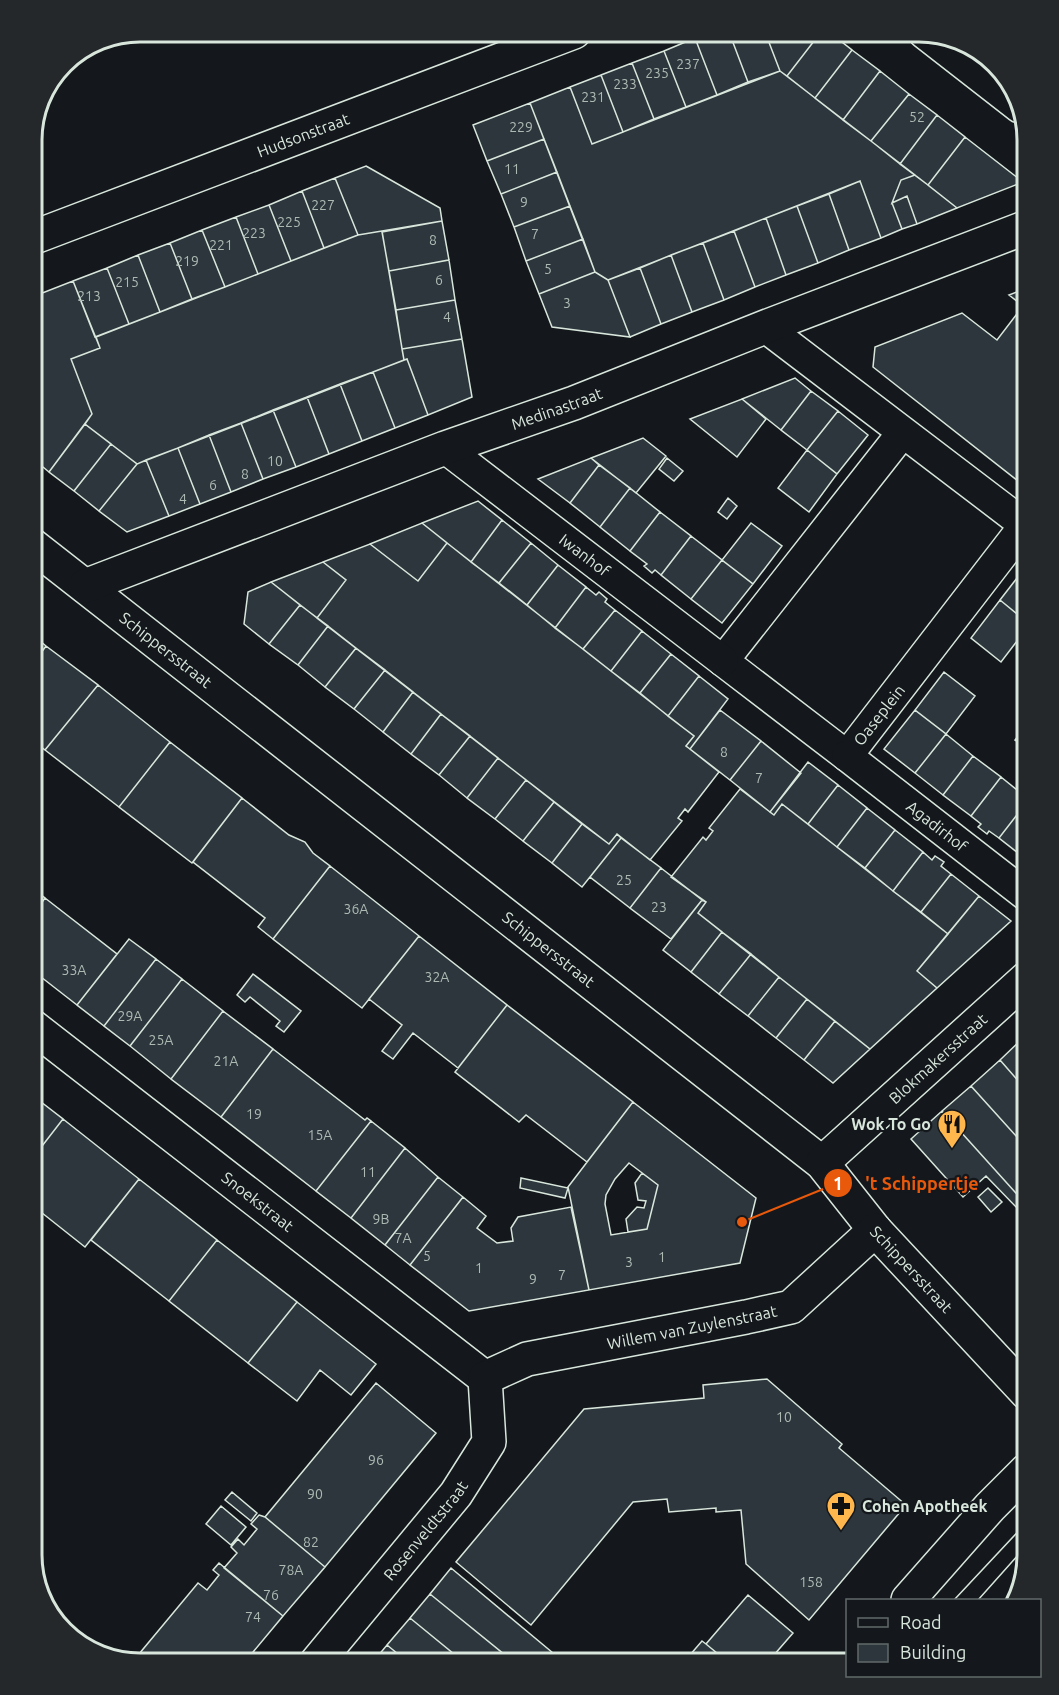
<svg xmlns="http://www.w3.org/2000/svg" width="1059" height="1695" font-family="Ubuntu,sans-serif">
<rect width="100%" height="100%" fill="#14181c"/>
<path fill="#2c363c" stroke="#d8e6dc" stroke-width="1.5" fill-rule="evenodd" d="M711 32H729L748 82 717 95 695 38Z
M729 32H765L780 71 748 82Z
M765 32H821L787 76 780 71Z
M821 32H829L852 50 815 98 787 76Z
M695 38 717 95 686 107 664 51Z
M852 50 880 71 843 120 815 98Z
M664 51 686 107 654 119 632 63Z
M632 63 654 119 623 132 601 75Z
M780 71 915 175 901 180 892 203 902 229 881 238 860 181 608 280 595 272 530 103 570 87 592 144Z
M880 71 909 94 871 141 843 120Z
M601 75 623 132 592 144 570 87Z
M909 94 937 115 900 164 871 141Z
M530 103 544 139 487 161 473 125Z
M937 115 965 137 928 185 900 164Z
M965 137 1023 182 957 208 928 185Z
M544 139 557 172 501 194 487 161Z
M366 166 440 208 442 221 358 235 335 178Z
M557 172 570 206 514 227 501 194Z
M915 175 928 185 957 208 917 224 907 196 892 203 901 180Z
M335 178 358 235 324 248 302 191Z
M860 181 881 238 849 250 829 194Z
M302 191 324 248 291 261 269 205Z
M829 194 849 250 818 263 797 206Z
M907 196 917 224 902 229 892 203Z
M269 205 291 261 258 274 236 217Z
M570 206 583 239 526 261 514 227Z
M797 206 818 263 786 275 766 218Z
M236 217 258 274 225 287 202 230Z
M766 218 786 275 755 287 734 231Z
M442 221 449 260 389 271 382 232Z
M202 230 225 287 192 299 170 243Z
M382 231 404 360 137 464 85 424 92 414 71 359 100 348 96 337 358 235Z
M734 231 755 287 724 300 703 243Z
M583 239 595 272 539 294 526 261Z
M170 243 192 299 160 312 138 255Z
M703 243 724 300 692 312 671 255Z
M138 255 160 312 129 324 107 268Z
M671 255 692 312 661 324 640 268Z
M449 260 455 300 396 310 389 271Z
M107 268 129 324 95 337 73 281Z
M640 268 661 324 630 337 608 280Z
M595 272 608 280 630 337 552 327 539 294Z
M73 281 100 348 71 359 92 414 49 472 32 458V297Z
M1027 288V488L873 367 875 347 962 313 997 340 1023 306 1009 295Z
M455 300 462 339 402 349 396 310Z
M462 339 472 397 428 415 407 359 404 360 402 349Z
M407 359 428 415 395 428 373 372Z
M373 372 395 428 362 441 340 384Z
M795 378 811 391 781 430 742 399Z
M340 384 362 441 329 454 307 397Z
M811 391 838 411 807 450 781 430Z
M307 397 329 454 296 467 273 410Z
M742 399 766 419 737 457 690 419Z
M273 410 296 467 263 479 241 423Z
M838 411 868 435 837 474 807 450Z
M241 423 263 479 231 492 209 435Z
M85 424 111 444 74 491 49 472Z
M209 435 231 492 200 504 178 448Z
M643 438 666 456 636 493 591 458Z
M111 444 137 464 99 511 74 491Z
M178 448 200 504 169 516 146 460Z
M807 450 837 474 809 512 778 488Z
M591 458 599 465 570 503 538 479Z
M667 458 683 471 674 481 659 469Z
M146 460 169 516 127 532 99 511 137 464Z
M599 465 630 488 600 527 570 503Z
M630 488 660 512 630 551 600 527Z
M728 498 737 506 727 519 718 512Z
M478 501 502 520 471 562 422 523Z
M660 512 691 536 661 575 655 570 652 573 644 566 647 564 630 551Z
M502 520 531 543 499 583 471 562Z
M422 523 447 543 418 581 370 544Z
M751 523 782 546 753 584 722 560Z
M691 536 722 560 691 599 661 575Z
M447 543 694 736 686 746 719 772 688 812 685 809 678 818 682 821 650 860 617 834 609 844 317 618 346 580 323 562 370 544 418 581Z
M531 543 558 565 527 605 499 583Z
M722 560 753 584 722 623 691 599Z
M323 562 346 580 317 618 271 582Z
M558 565 586 587 555 628 527 605Z
M1027 565V622L1000 600Z
M271 582 300 605 269 644 244 624 248 592Z
M586 587 596 595 599 592 607 599 605 602 615 610 583 649 555 628Z
M1000 600 1027 622V628L1001 662 971 638Z
M300 605 328 626 298 665 269 644Z
M615 610 642 631 611 671 583 649Z
M328 626 356 648 325 687 298 665Z
M642 631 671 654 640 693 611 671Z
M32 634 46 646 32 665Z
M46 646 98 685 45 750 32 740V665Z
M356 648 385 670 354 709 325 687Z
M671 654 699 676 668 716 640 693Z
M385 670 413 692 383 732 354 709Z
M944 672 975 696 946 734 915 710Z
M699 676 728 699 690 749 686 746 694 736 668 716Z
M98 685 170 742 119 807 45 750Z
M413 692 441 714 411 754 383 732Z
M720 710 761 741 730 780 690 749Z
M915 710 946 734 915 773 884 749Z
M441 714 470 736 439 775 411 754Z
M1025 727 1027 729V743L1025 747 1015 740Z
M946 734 973 756 943 795 915 773Z
M470 736 498 758 467 798 439 775Z
M761 741 801 773 770 812 730 780Z
M170 742 242 798 192 863 119 807Z
M973 756 1001 777 971 816 943 795Z
M498 758 526 780 495 819 467 798Z
M808 762 838 785 808 824 782 804 774 815 770 812Z
M1001 777 1027 798V802L999 838 989 831 987 834 978 827 981 824 971 816Z
M526 780 554 802 523 841 495 819Z
M838 785 867 808 837 847 808 824Z
M740 789 774 815 782 804 948 934 917 971 937 988 870 1049 698 913 706 902 671 877 703 837 706 840 713 831 709 828Z
M242 798 289 835 305 842 313 853 330 866 273 939 258 927 265 918 193 862Z
M554 802 582 824 552 863 523 841Z
M1027 802V860L999 838Z
M867 808 895 830 865 868 837 847Z
M582 824 609 844 617 834 621 838 582 887 552 863Z
M895 830 923 852 893 891 865 868Z
M621 838 661 868 630 908 590 877Z
M923 852 932 860 935 856 944 862 941 866 951 874 921 912 893 891Z
M330 866 419 936 362 1008 273 939Z
M661 868 702 900 671 939 630 908Z
M951 874 979 896 948 934 921 912Z
M32 888 45 898 32 916Z
M979 896 1011 921 937 988 917 971Z
M45 898 117 954 77 1005 32 970V916Z
M702 900 706 902 698 913 722 932 691 972 663 950Z
M722 932 751 954 719 994 691 972Z
M419 936 507 1005 458 1068 413 1033 393 1059 382 1051 402 1025 369 999Z
M129 939 156 959 104 1026 77 1005Z
M751 954 779 977 748 1016 719 994Z
M156 959 182 979 130 1046 104 1026Z
M253 974 301 1011 284 1032 276 1026 280 1021 250 997 245 1002 237 995Z
M779 977 807 999 776 1038 748 1016Z
M182 979 223 1011 171 1079 130 1046Z
M807 999 835 1021 804 1060 776 1038Z
M507 1005 633 1102 587 1162 526 1115 519 1122 455 1072Z
M223 1011 273 1049 221 1117 171 1079Z
M835 1021 870 1049 833 1083 804 1060Z
M1027 1034V1091L1000 1060Z
M273 1049 365 1120 367 1118 371 1121 316 1191 221 1117Z
M1000 1060 1027 1091V1148L971 1086Z
M971 1086 1027 1148V1160L1025 1163 1027 1166V1198L1023 1201 942 1111Z
M32 1095 63 1119 32 1159Z
M633 1102 756 1198 740 1263 589 1290 568 1187ZM629 1163 658 1185 647 1229 611 1235 605 1204 606 1195 615 1179Z
M942 1111 1023 1201 1017 1208 986 1176 963 1197 911 1139Z
M63 1119 139 1179 85 1247 32 1205V1159Z
M371 1121 405 1148 351 1218 316 1191Z
M405 1148 438 1177 385 1245 351 1218Z
M642 1173 658 1185 647 1229 628 1232 626 1219 637 1207 644 1208 646 1201 638 1200 635 1183Z
M438 1177 463 1197 410 1265 385 1245Z
M521 1178 568 1188 565 1198 520 1188Z
M139 1179 217 1240 169 1301 91 1240Z
M988 1188 1002 1202 991 1212 978 1197Z
M463 1197 486 1216 477 1228 497 1243 513 1241 511 1228 518 1217 571 1207 589 1290 469 1311 410 1265Z
M217 1240 297 1302 248 1363 169 1301Z
M297 1302 376 1364 351 1395 320 1370 297 1401 248 1363Z
M767 1379 842 1444 839 1448 906 1505 809 1620 746 1564 741 1510 716 1512V1508L669 1512 667 1499 633 1502 531 1625 456 1562 584 1409 704 1398 703 1385Z
M376 1383 436 1433 325 1567 265 1517Z
M232 1492 257 1513 251 1521 225 1500Z
M221 1506 246 1527 231 1545 206 1524Z
M259 1515 265 1517 325 1567 283 1616 224 1568 237 1553 231 1547 238 1539 244 1545 257 1529 251 1524Z
M219 1563 283 1616 244 1663H149L139 1654 198 1583 207 1590 219 1575 213 1570Z
M451 1568 553 1653 544 1663H515L430 1594Z
M430 1594 515 1663H465L410 1618Z
M748 1595 793 1633 767 1663H729L706 1644Z
M410 1618 465 1663H409L387 1645Z
M702 1641 706 1644 729 1663H683Z
M387 1645 409 1663H372Z
M139 1654 149 1663H131Z"/>
<g fill="none" stroke-linecap="round" stroke-linejoin="round">
<g stroke="#d8e6dc" stroke-width="33">
<g id="pedestrian">
<path d="M765 327 1025 525 847 756 723 661 903 432"/>
<path id="s1" d="M445 448 723 661"/>
<path id="s2" d="M847 756 1027 896"/>
</g>
</g>
<g stroke="#d8e6dc" stroke-width="36">
<g id="minor">
<path d="M925 32 1020 106"/>
<path id="s3" d="M32 238 574 32"/>
<path id="s4" d="M32 545 822 1163 875 1230 1027 1393"/>
<path id="s5" d="M85 586 445 448 574 403 765 327 1027 227"/>
<path id="s6" d="M32 1026 485 1378"/>
<path id="s7" d="M822 1163 1027 978"/>
<path id="s8" d="M485 1378 527 1359 746 1317 791 1307 875 1230"/>
<path id="s9" d="M316 1663 456 1494 489 1442 485 1378"/>
</g>
</g>
<g stroke="#d8e6dc" stroke-width="36">
<path id="tertiary" d="M908 1600 990 1507 1027 1470"/>
</g>
<use href="#pedestrian" stroke="#14181c" stroke-width="30"/>
<use href="#minor" stroke="#14181c" stroke-width="33"/>
<use href="#tertiary" stroke="#14181c" stroke-width="33"/>
<path stroke="#d8e6dc" stroke-width="1.5" d="M954 1600 1027 1522
M978 1600 1027 1545"/>
</g>
<defs>
<g id="restaurant-pin" transform="scale(1.5)"><path d="M0 17L-7.5 6A9.5 9.5 0 1 1 7.5 6Z" fill="#ffb74d" stroke="#14181c"/><path d="M-5-6h1v4h1v-4h1v4h1v-4h1v5L-1.5 .5V6h-2V.5L-5-1ZM5-6V6H3V1.5H1.5Q1.5-4 5-6Z" fill="#111"/></g>
<g id="pharmacy-pin" transform="scale(1.5)"><path d="M0 17L-7.5 6A9.5 9.5 0 1 1 7.5 6Z" fill="#ffb74d" stroke="#14181c"/><path d="M-2-6h4v4h4v4h-4v4h-4v-4h-4v-4h4Z" fill="#111"/></g>
</defs>
<g fill-rule="evenodd">
<use href="#restaurant-pin" x="952" y="1124"/>
<use href="#pharmacy-pin" x="841" y="1506"/>
</g>
<g text-anchor="middle" stroke-width="4.5" stroke-linejoin="round" paint-order="stroke">
<g font-size="14" fill="#adbab4">
<text x="688" y="69">237</text>
<text x="657" y="78">235</text>
<text x="625" y="89">233</text>
<text x="593" y="102">231</text>
<text x="917" y="122">52</text>
<text x="521" y="132">229</text>
<text x="512" y="174">11</text>
<text x="524" y="207">9</text>
<text x="323" y="210">227</text>
<text x="289" y="227">225</text>
<text x="254" y="238">223</text>
<text x="535" y="239">7</text>
<text x="433" y="245">8</text>
<text x="221" y="250">221</text>
<text x="187" y="266">219</text>
<text x="548" y="274">5</text>
<text x="439" y="285">6</text>
<text x="127" y="287">215</text>
<text x="89" y="301">213</text>
<text x="567" y="308">3</text>
<text x="447" y="322">4</text>
<text x="275" y="466">10</text>
<text x="245" y="479">8</text>
<text x="213" y="490">6</text>
<text x="183" y="504">4</text>
<text x="724" y="757">8</text>
<text x="759" y="783">7</text>
<text x="624" y="885">25</text>
<text x="659" y="912">23</text>
<text x="356" y="914">36A</text>
<text x="74" y="975">33A</text>
<text x="437" y="982">32A</text>
<text x="130" y="1021">29A</text>
<text x="161" y="1045">25A</text>
<text x="226" y="1066">21A</text>
<text x="254" y="1119">19</text>
<text x="320" y="1140">15A</text>
<text x="368" y="1177">11</text>
<text x="381" y="1224">9B</text>
<text x="403" y="1243">7A</text>
<text x="427" y="1261">5</text>
<text x="662" y="1262">1</text>
<text x="629" y="1267">3</text>
<text x="479" y="1273">1</text>
<text x="562" y="1280">7</text>
<text x="533" y="1284">9</text>
<text x="784" y="1422">10</text>
<text x="376" y="1465">96</text>
<text x="315" y="1499">90</text>
<text x="311" y="1547">82</text>
<text x="291" y="1575">78A</text>
<text x="811" y="1587">158</text>
<text x="271" y="1600">76</text>
<text x="253" y="1622">74</text>
</g>
<g font-size="16" fill="#d8e6dc" stroke="#14181c">
<text dy="6" stroke="none"><textPath href="#s3" startOffset="290">Hudsonstraat</textPath></text>
<text dy="6" stroke="none"><textPath href="#s5" startOffset="504">Medinastraat</textPath></text>
<text dy="6" stroke="none"><textPath href="#s1" startOffset="176">Iwanhof</textPath></text>
<text dy="6" stroke="none"><textPath href="#s4" startOffset="170">Schippersstraat</textPath></text>
<text transform="translate(879 715) rotate(-52)" y="6">Oaseplein</text>
<text dy="6" stroke="none"><textPath href="#s2" startOffset="114">Agadirhof</textPath></text>
<text dy="6" stroke="none"><textPath href="#s4" startOffset="656">Schippersstraat</textPath></text>
<text dy="6" stroke="none"><textPath href="#s7" startOffset="156">Blokmakersstraat</textPath></text>
<text dy="6" stroke="none"><textPath href="#s6" startOffset="286">Snoekstraat</textPath></text>
<text dy="6" stroke="none"><textPath href="#s4" startOffset="1142">Schippersstraat</textPath></text>
<text dy="6" stroke="none"><textPath href="#s8" startOffset="214">Willem van Zuylenstraat</textPath></text>
<text dy="6" stroke="none"><textPath href="#s9" startOffset="172">Rosenveldtstraat</textPath></text>
</g>
<g font-size="16" font-weight="bold" fill="#d8e6dc" stroke="#14181c" text-anchor="end">
<text x="931" y="1130">Wok To Go</text>
<text x="862" y="1512" text-anchor="start">Cohen Apotheek</text>
</g>
</g>
<path d="M0 0H1059V1695H0ZM140 42H919A98 98 0 0 1 1017 140V1555A98 98 0 0 1 919 1653H140A98 98 0 0 1 42 1555V140A98 98 0 0 1 140 42Z" fill="#24282b" fill-rule="evenodd"/>
<path fill="none" stroke="#d8e6dc" stroke-width="3" d="M140 42H919A98 98 0 0 1 1017 140V1555A98 98 0 0 1 919 1653H140A98 98 0 0 1 42 1555V140A98 98 0 0 1 140 42Z"/>
<path fill="none" stroke="#e8590c" stroke-width="2" d="M742 1222L838 1183"/>
<g fill="#e8590c" stroke="#14181c" stroke-width="2">
<circle cx="742" cy="1222" r="6"/>
<circle cx="838" cy="1183" r="15"/>
</g>
<g font-size="18" text-anchor="middle" font-weight="bold" fill="#fff">
<text x="838" y="1190">1</text>
</g>
<g font-size="18" text-anchor="middle" font-weight="bold" fill="#e8590c" stroke="#14181c" stroke-width="4.5" stroke-linejoin="round" paint-order="stroke">
<text x="922" y="1190">'t Schippertje</text>
</g>
<rect x="846" y="1599" width="195" height="78" fill="#14181c" stroke="#626a69" stroke-width="1.5"/>
<rect x="858" y="1618" width="30" height="9" fill="#14181c" stroke="#626a69" stroke-width="1.5"/>
<text x="900" y="1629" font-size="18" fill="#d8e6dc">Road</text>
<rect x="858" y="1644" width="30" height="18" fill="#2c363c" stroke="#626a69" stroke-width="1.5"/>
<text x="900" y="1659" font-size="18" fill="#d8e6dc">Building</text>
</svg>
